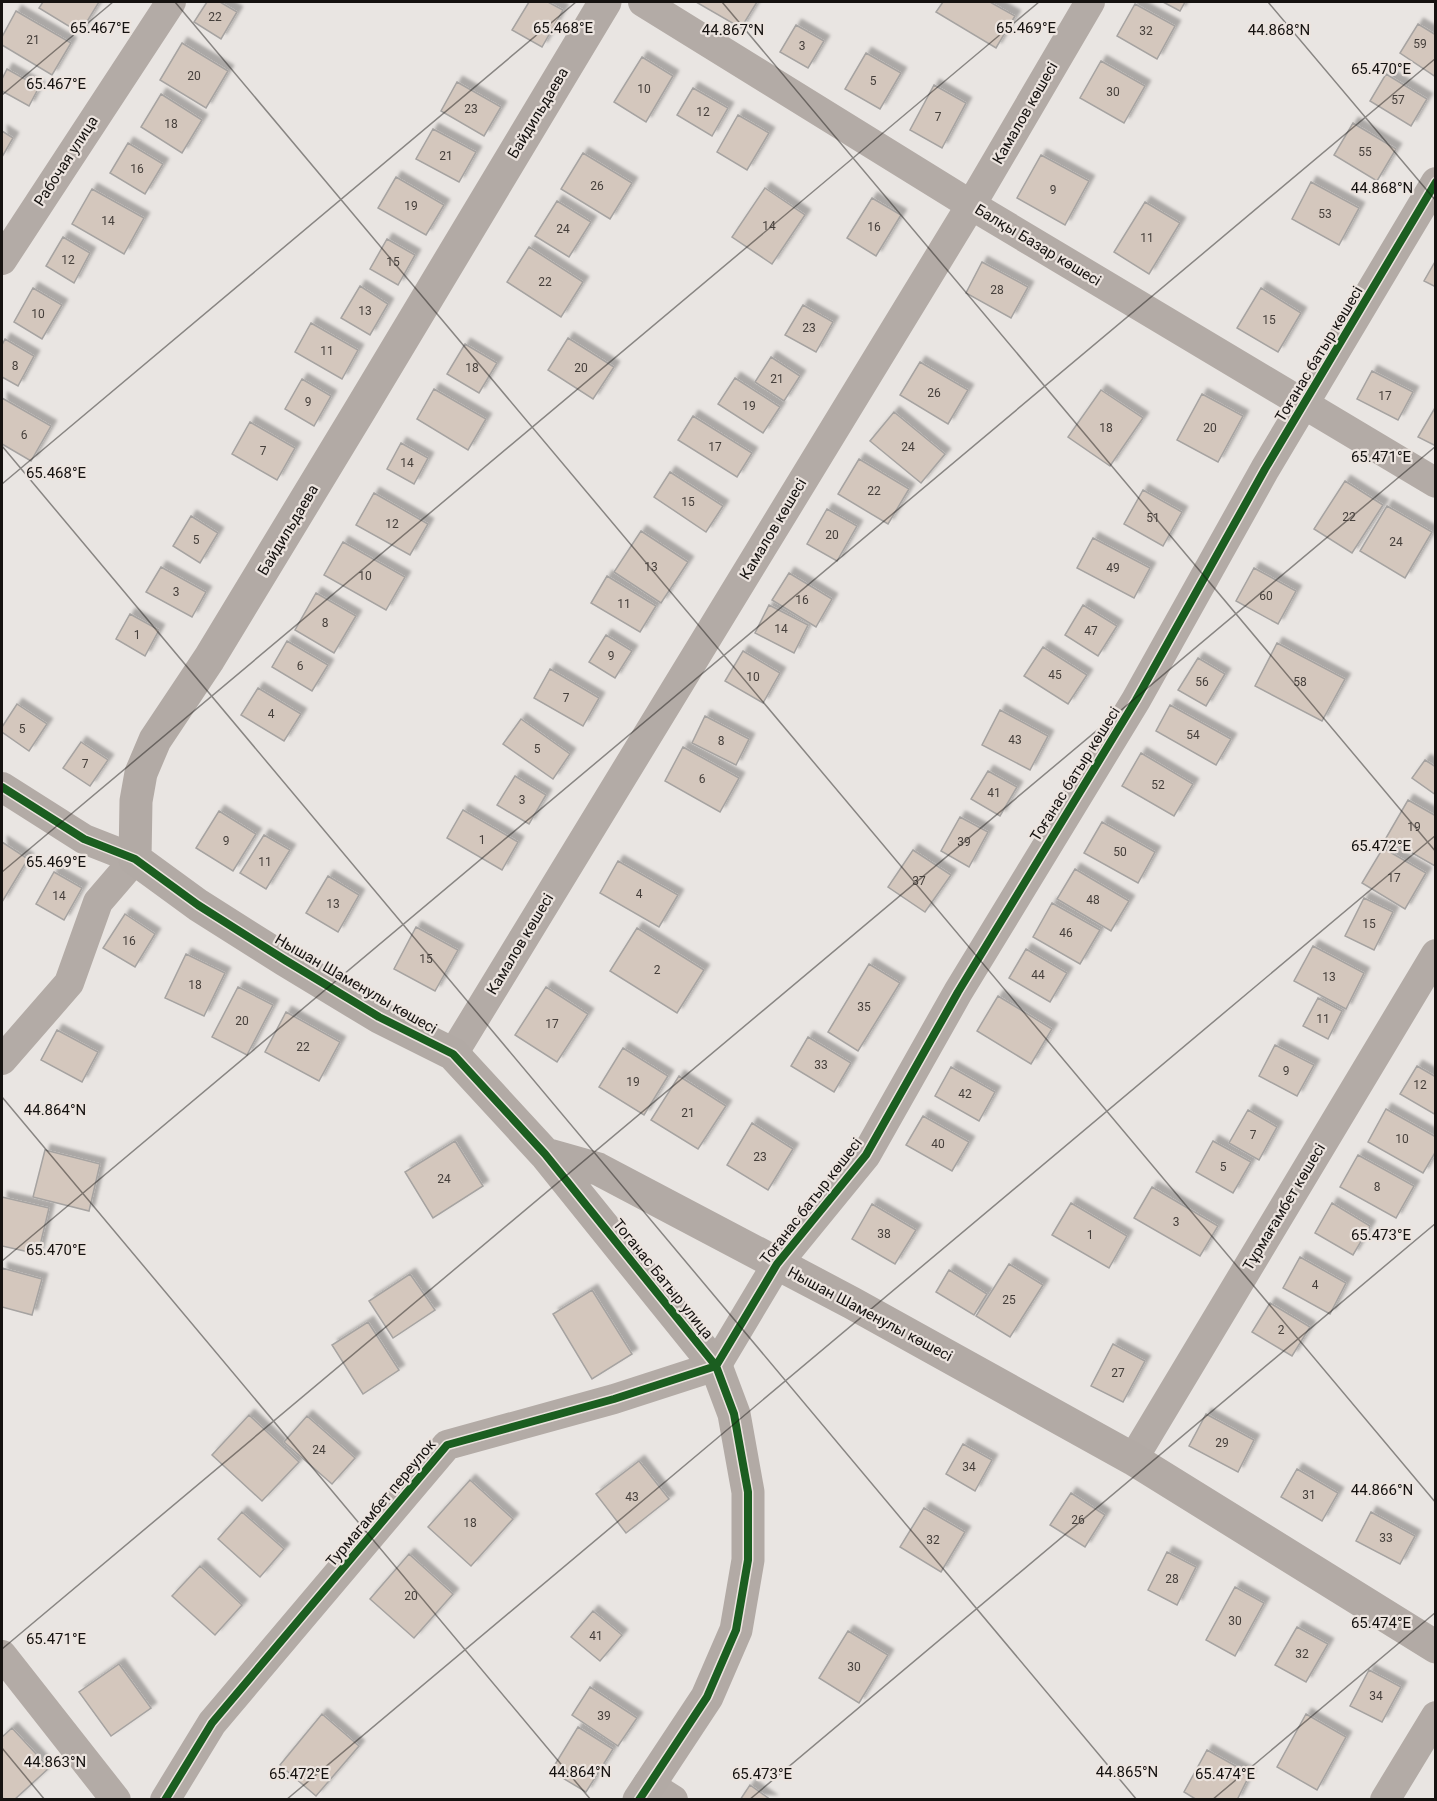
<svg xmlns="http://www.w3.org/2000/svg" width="1437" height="1801" font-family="Roboto,sans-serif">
<defs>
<filter id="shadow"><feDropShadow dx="5.5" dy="-5.5" stdDeviation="1.5" flood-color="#0004"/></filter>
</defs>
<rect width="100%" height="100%" fill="#e9e5e2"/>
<path fill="#d4c7bd" stroke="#a6a3a1" stroke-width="1.5" filter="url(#shadow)" d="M43 2H99L80 33 39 8Z
M207 2H220L237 12 221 39 194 22Z
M529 2H548L563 10 542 47 512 30Z
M696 2H757L741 28Z
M943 2H990L1015 16 996 48 936 12Z
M1163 2H1185L1180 11Z
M1135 4 1175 26 1157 59 1117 36Z
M16 11 71 43 52 75 2 45V37Z
M1418 24 1436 35V77L1400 53Z
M796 25 824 41 808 68 780 52Z
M182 43 228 71 206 108 160 80Z
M866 53 901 73 880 109 845 89Z
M642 57 673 76 646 122 614 102Z
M1101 61 1145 86 1124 123 1080 98Z
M7 69 39 87 29 106 2 91V79Z
M1386 74 1427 99 1411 126 1370 101Z
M457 82 501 107 484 136 441 111Z
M934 85 966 103 942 148 910 130Z
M693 88 728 108 712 136 677 115Z
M161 94 202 120 182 153 141 127Z
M738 115 769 133 747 170 717 152Z
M1353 123 1396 149 1377 181 1334 155Z
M433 129 476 152 459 182 416 159Z
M2 131 13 138 2 157Z
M128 143 163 164 145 194 110 173Z
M583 153 632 183 610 219 561 189Z
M1041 155 1089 181 1065 225 1017 198Z
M396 177 444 205 426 235 378 208Z
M1311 182 1359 208 1339 245 1292 219Z
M765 188 805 215 772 264 732 237Z
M92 189 144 218 124 254 72 224Z
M872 198 901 215 876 256 847 238Z
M557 201 591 222 569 257 535 236Z
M1145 202 1180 223 1149 274 1114 252Z
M63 237 90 253 74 283 46 266Z
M387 239 415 255 398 285 370 269Z
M529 247 583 282 561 317 507 282Z
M1436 260V287L1424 281Z
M982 262 1028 287 1011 318 966 293Z
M360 286 388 304 370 335 341 318Z
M33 288 62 305 42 339 14 322Z
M1261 288 1301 313 1278 352 1237 328Z
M803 305 833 322 816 352 785 335Z
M311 323 358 350 342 379 295 352Z
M568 338 614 367 593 399 548 370Z
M5 339 34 356 18 386 2 377V345Z
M465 344 497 363 479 393 447 374Z
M771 357 800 376 784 401 755 382Z
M920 362 968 390 948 424 900 395Z
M1372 371 1413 392 1398 420 1357 399Z
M735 378 780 407 763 433 718 404Z
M302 379 331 396 314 426 285 409Z
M434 389 486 419 468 450 417 419Z
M1101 390 1143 418 1110 466 1068 437Z
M1202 394 1243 416 1218 462 1177 440Z
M2 398 51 426 31 461 2 444Z
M1436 406V446L1418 437Z
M894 412 945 454 921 483 870 441Z
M693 416 752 453 737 477 678 440Z
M250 422 295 448 277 480 232 454Z
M401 443 428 458 414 484 387 469Z
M859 459 909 489 888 524 838 494Z
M670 472 723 506 706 532 654 497Z
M1345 481 1383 505 1352 553 1314 529Z
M1143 490 1182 512 1163 546 1124 524Z
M374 493 428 524 410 555 356 525Z
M1387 506 1432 532 1405 578 1360 551Z
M827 509 857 526 837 561 807 544Z
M191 516 218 533 200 563 173 546Z
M641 531 688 562 661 603 614 572Z
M1093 538 1150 568 1134 598 1077 568Z
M343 542 405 577 386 610 324 575Z
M161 567 206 592 192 617 146 592Z
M1254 568 1296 591 1278 624 1236 601Z
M789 573 832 599 816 627 772 600Z
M607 576 656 606 640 632 591 603Z
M316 593 356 616 334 653 295 630Z
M769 605 808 625 794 653 755 633Z
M1083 605 1117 626 1098 656 1065 635Z
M130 614 159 630 145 656 116 639Z
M606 635 632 651 615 678 589 662Z
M287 641 328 665 312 691 272 667Z
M1277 643 1345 679 1322 721 1255 686Z
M1043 647 1087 675 1068 704 1024 676Z
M743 651 780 673 763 703 725 681Z
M1198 658 1225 674 1206 706 1178 690Z
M550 669 599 698 583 726 534 698Z
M258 688 301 714 284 741 241 715Z
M17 704 47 724 29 751 2 732V727Z
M1170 705 1231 739 1216 765 1156 731Z
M1000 710 1048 736 1030 770 982 745Z
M705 716 749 739 736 765 692 743Z
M521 719 570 754 553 779 503 744Z
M81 742 108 760 90 786 63 768Z
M683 747 739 778 720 812 665 781Z
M1141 753 1193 784 1174 816 1122 786Z
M1425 760 1436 767V795L1412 778Z
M988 771 1017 787 1000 816 971 799Z
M515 776 546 795 529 824 497 805Z
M1408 800 1436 816 1435 866 1386 838Z
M463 810 518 842 502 870 447 838Z
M219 811 256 834 233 871 196 848Z
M960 817 988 832 969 867 941 851Z
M1102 822 1155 852 1138 883 1084 853Z
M264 835 290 850 266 889 240 873Z
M2 842 28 859 2 902Z
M1383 848 1426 873 1405 909 1362 883Z
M913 850 951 875 925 912 888 887Z
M618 861 678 895 659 927 600 893Z
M1075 869 1129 901 1111 931 1057 899Z
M54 872 82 888 64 920 36 904Z
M328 876 359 895 338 932 306 913Z
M1364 898 1393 912 1374 950 1345 936Z
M1052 903 1100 930 1080 964 1033 937Z
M125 914 155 934 135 967 103 948Z
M416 927 458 950 435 991 394 969Z
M637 928 704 970 677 1013 610 971Z
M1313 946 1364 973 1346 1009 1294 981Z
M1026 949 1067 973 1050 1002 1009 978Z
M186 954 225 973 204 1016 165 998Z
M869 964 900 983 858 1051 828 1032Z
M238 987 273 1005 247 1055 212 1037Z
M546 987 588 1014 557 1062 515 1035Z
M998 996 1052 1029 1031 1064 977 1031Z
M1318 998 1342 1011 1328 1039 1303 1026Z
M286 1012 340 1042 319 1081 265 1052Z
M57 1030 98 1052 82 1082 41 1060Z
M808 1037 851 1063 834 1092 791 1066Z
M1275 1045 1314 1065 1297 1096 1259 1076Z
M623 1048 668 1076 644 1115 599 1087Z
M1417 1066 1436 1077V1115L1400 1094Z
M951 1067 995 1092 979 1121 935 1096Z
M679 1076 726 1106 698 1149 651 1120Z
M1386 1109 1436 1137V1151L1423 1173 1368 1142Z
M1248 1110 1277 1127 1259 1160 1229 1143Z
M923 1116 969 1142 952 1171 906 1145Z
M752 1123 793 1149 768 1190 727 1165Z
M455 1141 483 1186 433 1218 405 1172Z
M1213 1141 1251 1162 1233 1193 1196 1172Z
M45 1150 100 1164 89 1211 33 1197Z
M1358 1155 1414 1186 1396 1218 1340 1187Z
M1152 1187 1218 1226 1200 1256 1134 1218Z
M2 1197 49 1208 38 1254 2 1246Z
M1071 1203 1127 1236 1109 1268 1052 1235Z
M1332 1203 1370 1226 1353 1255 1315 1233Z
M872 1204 916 1230 895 1264 852 1239Z
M1300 1257 1346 1283 1330 1314 1283 1288Z
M1009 1264 1043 1285 1010 1337 976 1316Z
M2 1268 42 1279 32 1315 2 1307Z
M949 1270 987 1294 974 1315 936 1292Z
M410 1274 435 1310 393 1338 369 1301Z
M592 1290 632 1354 592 1379 553 1314Z
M1270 1303 1310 1327 1292 1356 1252 1332Z
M368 1322 399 1370 363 1394 332 1345Z
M1113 1344 1145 1361 1123 1402 1091 1386Z
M1206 1414 1254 1440 1238 1472 1189 1446Z
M249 1415 299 1462 262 1501 212 1455Z
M307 1416 355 1458 332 1484 284 1442Z
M963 1444 992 1460 975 1491 946 1474Z
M639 1461 669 1499 626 1533 596 1494Z
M1297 1469 1338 1493 1322 1521 1281 1497Z
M470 1480 513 1519 471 1566 428 1527Z
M1071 1493 1105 1515 1085 1547 1050 1525Z
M924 1508 965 1532 941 1572 900 1547Z
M242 1512 284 1549 260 1577 218 1539Z
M1371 1512 1415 1536 1400 1564 1356 1541Z
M1167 1552 1196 1567 1177 1605 1148 1590Z
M409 1554 453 1594 414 1638 370 1599Z
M200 1566 242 1605 215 1635 172 1596Z
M1235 1587 1264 1603 1235 1656 1206 1640Z
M593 1611 622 1635 600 1661 571 1637Z
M1297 1627 1328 1644 1306 1682 1275 1665Z
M848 1631 888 1655 859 1703 819 1678Z
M119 1664 151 1708 111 1736 79 1692Z
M1369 1670 1401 1687 1382 1722 1350 1706Z
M590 1687 637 1718 618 1746 572 1715Z
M322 1714 359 1746 316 1796 280 1765Z
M1306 1714 1346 1737 1317 1790 1277 1767Z
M578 1727 613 1749 586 1792 551 1771Z
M12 1728 49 1768 14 1800H4L2 1797V1737Z
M1207 1750 1250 1774 1237 1800H1197L1184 1792Z
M750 1785 771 1800H740Z"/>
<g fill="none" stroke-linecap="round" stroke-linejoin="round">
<path stroke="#b3aba6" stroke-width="30" d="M643 2 971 205 1436 483
M2 260 171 2
M2 787 84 839 135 859 98 902 69 983 2 1060
M453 1054 971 205 1090 2
M1133 1459 1436 954
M2 1655 116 1800
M648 1784 673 1800
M165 1800 212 1723 447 1445 614 1399 716 1366 777 1264 866 1155 958 992 1136 700 1265 469 1436 182
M1385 1800 1436 1716"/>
<path stroke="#b2aaa5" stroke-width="33" d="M605 2 360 410 209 659 155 740 141 773 136 801 135 859 198 905 285 960 379 1017 453 1054 545 1154 716 1366 734 1414 748 1492V1560L736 1630 707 1697 639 1800
M545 1154 598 1169 852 1303 1133 1459 1436 1647"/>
<g stroke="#ece4df" stroke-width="11">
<path id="cycleway" d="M2 787 84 839 135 859 198 905 285 960 379 1017 453 1054 545 1154 716 1366 734 1414 748 1492V1560L736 1630 707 1697 639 1800
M165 1800 212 1723 447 1445 614 1399 716 1366 777 1264 866 1155 958 992 1136 700 1265 469 1436 182"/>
</g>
<use href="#cycleway" stroke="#1b5e20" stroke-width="8"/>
</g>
<path fill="none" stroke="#151210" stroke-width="1.5" stroke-opacity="0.45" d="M175 2 1436 1503M722 2 1436 852M1268 2 1436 201M2 95 113 2M2 446 1137 1800M2 484 576 2M2 872 1039 2M2 1097 591 1800M2 1261 1436 58M2 1649 1436 446M2 1748 45 1800M286 1800 1436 835M749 1800 1436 1223M1212 1800 1436 1612"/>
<g text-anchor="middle" stroke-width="4.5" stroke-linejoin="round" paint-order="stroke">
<g font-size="12" fill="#453f3b">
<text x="215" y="21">22</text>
<text x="1146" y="35">32</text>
<text x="33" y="44">21</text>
<text x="1420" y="48">59</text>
<text x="802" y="50">3</text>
<text x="194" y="80">20</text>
<text x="873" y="85">5</text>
<text x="644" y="93">10</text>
<text x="1113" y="96">30</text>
<text x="1398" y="104">57</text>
<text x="471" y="113">23</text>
<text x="703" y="116">12</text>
<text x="938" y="121">7</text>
<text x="171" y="128">18</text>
<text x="1365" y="156">55</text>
<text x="446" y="160">21</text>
<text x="137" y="173">16</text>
<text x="597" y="190">26</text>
<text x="1053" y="194">9</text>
<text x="411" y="210">19</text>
<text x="1325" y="218">53</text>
<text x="108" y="225">14</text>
<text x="769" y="230">14</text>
<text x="874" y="231">16</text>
<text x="563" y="233">24</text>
<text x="1147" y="242">11</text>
<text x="68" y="264">12</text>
<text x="393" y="266">15</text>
<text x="545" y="286">22</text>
<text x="997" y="294">28</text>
<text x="365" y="315">13</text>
<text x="38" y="318">10</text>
<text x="1269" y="324">15</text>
<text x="809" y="332">23</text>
<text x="327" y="355">11</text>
<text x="15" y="370">8</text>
<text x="472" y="372">18</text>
<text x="581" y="372">20</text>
<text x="777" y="383">21</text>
<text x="934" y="397">26</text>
<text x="1385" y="400">17</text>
<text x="308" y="406">9</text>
<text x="749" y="410">19</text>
<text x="1106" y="432">18</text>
<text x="1210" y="432">20</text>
<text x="24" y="439">6</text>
<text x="715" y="451">17</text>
<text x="908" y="451">24</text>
<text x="263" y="455">7</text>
<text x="407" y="467">14</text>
<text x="874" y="495">22</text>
<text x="688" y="506">15</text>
<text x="1349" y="521">22</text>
<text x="1153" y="522">51</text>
<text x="392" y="528">12</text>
<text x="832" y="539">20</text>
<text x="196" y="544">5</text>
<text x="1396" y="546">24</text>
<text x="651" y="571">13</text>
<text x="1113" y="572">49</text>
<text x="365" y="580">10</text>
<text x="176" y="596">3</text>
<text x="1266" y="600">60</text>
<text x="802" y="604">16</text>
<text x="624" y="608">11</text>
<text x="325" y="627">8</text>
<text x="781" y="633">14</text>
<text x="1091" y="635">47</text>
<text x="137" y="639">1</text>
<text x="611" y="660">9</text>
<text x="300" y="670">6</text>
<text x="1055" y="679">45</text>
<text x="753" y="681">10</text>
<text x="1202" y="686">56</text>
<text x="1300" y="686">58</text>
<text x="566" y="702">7</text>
<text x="271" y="718">4</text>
<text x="22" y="733">5</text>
<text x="1193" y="739">54</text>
<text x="1015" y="744">43</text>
<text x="721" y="745">8</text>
<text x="537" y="753">5</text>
<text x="85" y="768">7</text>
<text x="702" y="783">6</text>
<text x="1158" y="789">52</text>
<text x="994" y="797">41</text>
<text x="522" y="804">3</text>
<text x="1414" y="831">19</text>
<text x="482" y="844">1</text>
<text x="226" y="845">9</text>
<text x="964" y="846">39</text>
<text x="1120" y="856">50</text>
<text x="265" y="866">11</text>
<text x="1394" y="882">17</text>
<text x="919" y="885">37</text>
<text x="639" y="898">4</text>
<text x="59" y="900">14</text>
<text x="1093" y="904">48</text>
<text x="333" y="908">13</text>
<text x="1369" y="928">15</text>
<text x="1066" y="937">46</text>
<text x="129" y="945">16</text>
<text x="426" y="963">15</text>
<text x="657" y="974">2</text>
<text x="1038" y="979">44</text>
<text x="1329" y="981">13</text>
<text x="195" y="989">18</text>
<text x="864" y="1011">35</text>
<text x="1323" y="1023">11</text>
<text x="242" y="1025">20</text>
<text x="552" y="1028">17</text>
<text x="303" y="1051">22</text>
<text x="821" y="1069">33</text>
<text x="1286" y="1075">9</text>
<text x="633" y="1086">19</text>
<text x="1420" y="1089">12</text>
<text x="965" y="1098">42</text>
<text x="688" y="1117">21</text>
<text x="1253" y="1139">7</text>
<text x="1402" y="1143">10</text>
<text x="938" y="1148">40</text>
<text x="760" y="1161">23</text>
<text x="1223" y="1171">5</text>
<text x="444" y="1183">24</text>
<text x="1377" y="1191">8</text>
<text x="1176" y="1226">3</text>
<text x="884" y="1238">38</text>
<text x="1090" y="1239">1</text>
<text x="1315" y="1289">4</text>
<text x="1009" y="1304">25</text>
<text x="1281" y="1334">2</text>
<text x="1118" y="1377">27</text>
<text x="1222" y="1447">29</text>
<text x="319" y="1454">24</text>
<text x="969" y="1471">34</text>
<text x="1309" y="1499">31</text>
<text x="632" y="1501">43</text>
<text x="1078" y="1524">26</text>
<text x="470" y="1527">18</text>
<text x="1386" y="1542">33</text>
<text x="933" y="1544">32</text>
<text x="1172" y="1583">28</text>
<text x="411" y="1600">20</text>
<text x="1235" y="1625">30</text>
<text x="596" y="1640">41</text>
<text x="1302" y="1658">32</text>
<text x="854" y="1671">30</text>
<text x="1376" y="1700">34</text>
<text x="604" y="1720">39</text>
</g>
<g font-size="15" fill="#151210" stroke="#ece4df">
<text transform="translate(538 113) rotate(-59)" y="5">Байдильдаева</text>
<text transform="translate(1025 113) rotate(-60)" y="5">Камалов көшесі</text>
<text transform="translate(66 161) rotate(-57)" y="5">Рабочая улица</text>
<text transform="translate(1038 245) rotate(31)" y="5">Балқы Базар көшесі</text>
<text transform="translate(1319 354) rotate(-59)" y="5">Тоғанас батыр көшесі</text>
<text transform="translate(773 529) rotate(-59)" y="5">Камалов көшесі</text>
<text transform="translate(288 530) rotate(-59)" y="5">Байдильдаева</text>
<text transform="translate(1075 774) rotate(-58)" y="5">Тоғанас батыр көшесі</text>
<text transform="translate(520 944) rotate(-59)" y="5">Камалов көшесі</text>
<text transform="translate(356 984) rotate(30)" y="5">Нышан Шаменулы көшесі</text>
<text transform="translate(811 1201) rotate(-52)" y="5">Тоғанас батыр көшесі</text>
<text transform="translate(1284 1207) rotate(-59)" y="5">Тұрмағамбет көшесі</text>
<text transform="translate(663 1279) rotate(51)" y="5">Тоганас Батыр улица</text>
<text transform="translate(870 1314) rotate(28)" y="5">Нышан Шаменулы көшесі</text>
<text transform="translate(381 1503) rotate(-50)" y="5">Турмагамбет переулок</text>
</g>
</g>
<g font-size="15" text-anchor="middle" fill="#151210" stroke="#ece4df" stroke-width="4.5" stroke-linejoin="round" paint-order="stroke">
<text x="100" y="33">65.467°E</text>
<text x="563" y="33">65.468°E</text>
<text x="1026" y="33">65.469°E</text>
<text x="733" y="35">44.867°N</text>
<text x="1279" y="35">44.868°N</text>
<text x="1381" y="74">65.470°E</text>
<text x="56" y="89">65.467°E</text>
<text x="1382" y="193">44.868°N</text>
<text x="1381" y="462">65.471°E</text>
<text x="56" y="478">65.468°E</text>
<text x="1381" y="851">65.472°E</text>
<text x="56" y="867">65.469°E</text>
<text x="55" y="1115">44.864°N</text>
<text x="1381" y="1240">65.473°E</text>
<text x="56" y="1255">65.470°E</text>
<text x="1382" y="1495">44.866°N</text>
<text x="1381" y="1628">65.474°E</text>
<text x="56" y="1644">65.471°E</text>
<text x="55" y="1767">44.863°N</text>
<text x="580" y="1777">44.864°N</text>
<text x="1127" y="1777">44.865°N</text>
<text x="299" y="1779">65.472°E</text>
<text x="762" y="1779">65.473°E</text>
<text x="1225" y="1779">65.474°E</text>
</g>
<rect width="1437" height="1801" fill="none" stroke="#151210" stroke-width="6"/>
</svg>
